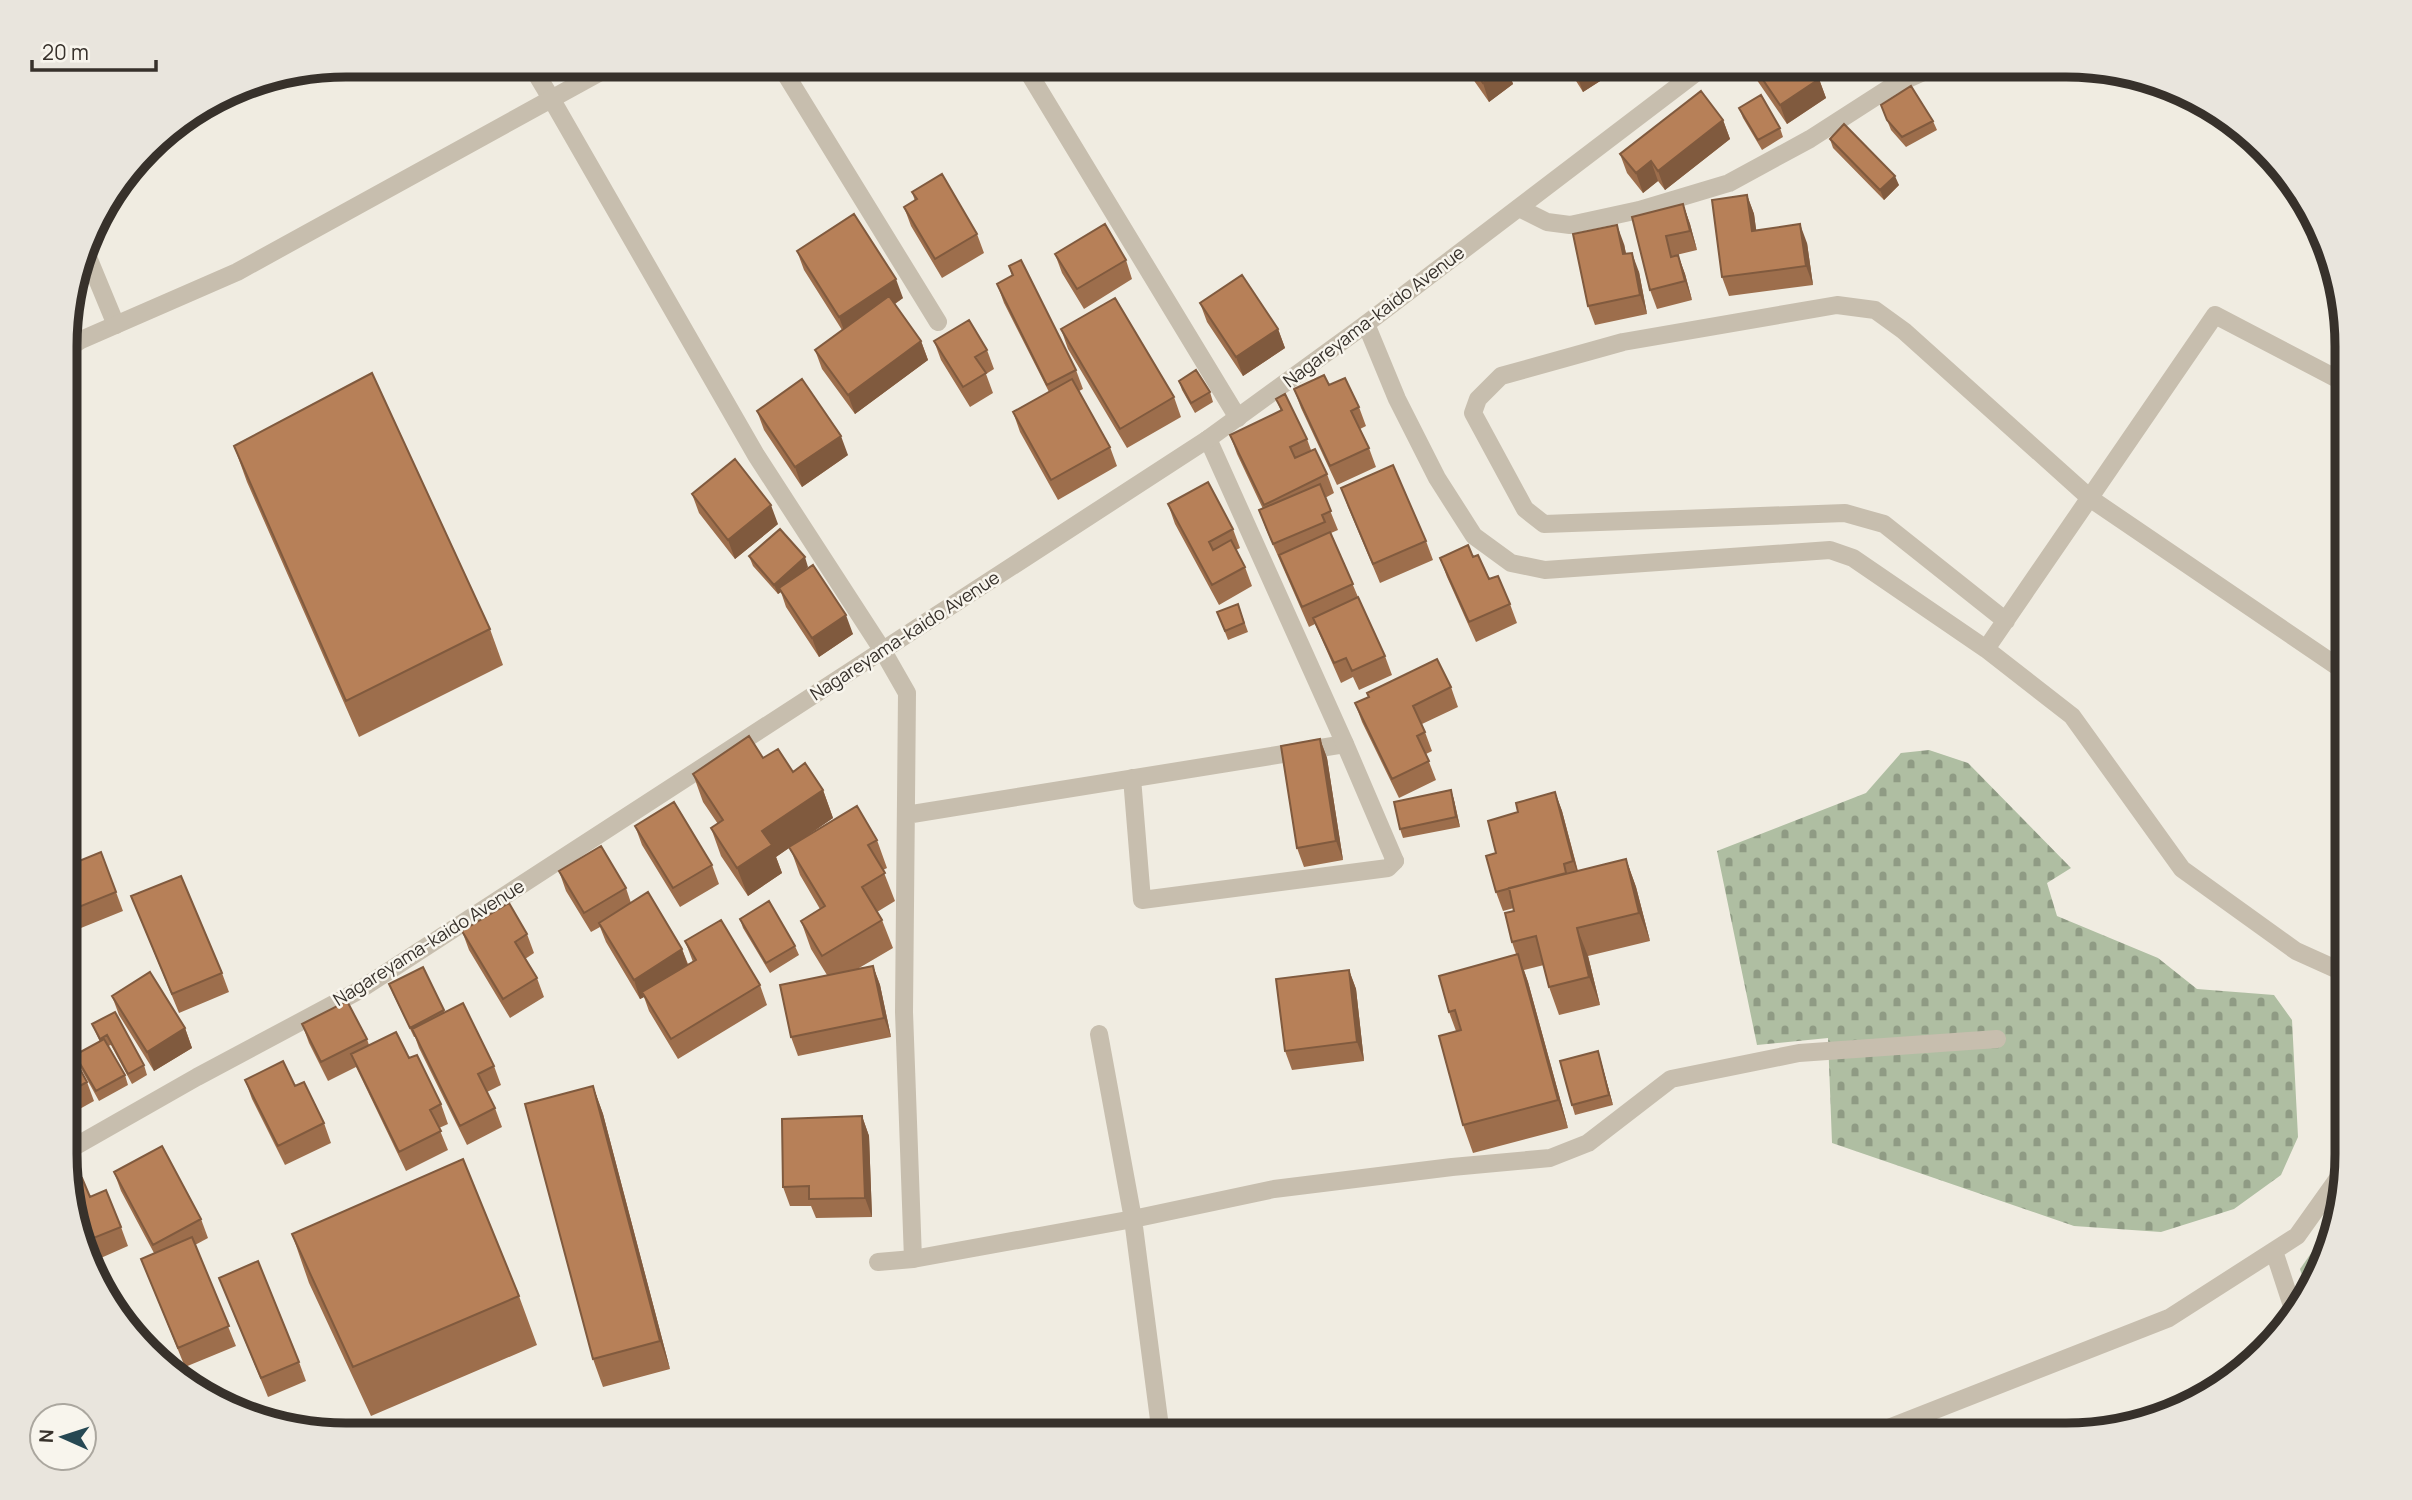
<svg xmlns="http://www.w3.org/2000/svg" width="2412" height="1500" font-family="Manrope,sans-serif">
<defs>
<pattern id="cemetery-stones" width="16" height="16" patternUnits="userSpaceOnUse" patternTransform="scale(1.75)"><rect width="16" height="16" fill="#afbea2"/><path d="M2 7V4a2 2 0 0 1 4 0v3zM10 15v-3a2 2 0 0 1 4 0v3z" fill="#8f9b84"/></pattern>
</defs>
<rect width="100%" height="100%" fill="#f0ece1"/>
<path fill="url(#cemetery-stones)" d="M1929 750 1968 763 2071 868 2047 883 2057 916 2158 958 2197 989 2274 995 2292 1020 2298 1137 2281 1175 2234 1209 2161 1232 2074 1226 1832 1143 1828 1038 1757 1045 1717 851 1866 793 1901 753Z"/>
<path fill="#afbea2" d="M2338 1215 2332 1244 2308 1294 2300 1269Z"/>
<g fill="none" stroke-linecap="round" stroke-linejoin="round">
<path stroke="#c7beae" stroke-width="18" d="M531 65 552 100
M780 65 938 322
M85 250 116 325
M883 651 907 693 904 1012 913 1259
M1132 778 1142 900 1388 868 1395 861
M906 815 1345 744"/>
<path stroke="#c7beae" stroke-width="18" d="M1024 65 1238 418
M552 100 756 455 883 651
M1519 208 1547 222 1570 225 1639 210 1729 183 1810 139 1894 85 1939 65
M1366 324 1397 399 1437 478 1474 536 1511 563 1545 570 1830 550 1853 558 1986 649 2072 716 2182 869 2296 951 2347 974
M67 349 81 340 237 272 613 65
M1208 439 1345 744 1395 861
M2006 621 1884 524 1845 513 1544 524 1525 509 1473 413 1478 399 1501 376 1623 342 1837 305 1875 310 1904 331 2091 499 2347 673
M1986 649 2215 315 2347 384
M1099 1034 1133 1219 1161 1435
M2274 1251 2295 1315
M878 1262 913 1259 1133 1219 1274 1189 1452 1167 1550 1158 1588 1143 1671 1079 1799 1053 1997 1039
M1871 1435 2169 1318 2297 1236 2339 1177 2347 1161"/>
<path stroke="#c7beae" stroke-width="18" d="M67 1151 197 1077 358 991 1208 439 1366 324 1706 65"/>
</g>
<path fill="#9d6e4c" d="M1463 65H1525L1510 76 1513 84 1489 102Z
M1566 65H1621L1622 67 1583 92Z
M1748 65H1810L1819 79 1826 98 1787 124 1750 70Z
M1881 105 1933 121 1937 130 1906 147 1891 130Z
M1739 108 1780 128 1783 137 1762 150 1743 118Z
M1723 120 1730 139 1665 190 1658 181 1643 193 1627 173 1620 154Z
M1830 139 1899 185 1884 200 1833 148Z
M912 192 977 234 984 253 942 278 911 226 904 207 915 201Z
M1747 195 1754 214 1756 230 1807 243 1813 285 1729 296 1722 277Z
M1683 204 1690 224 1697 250 1672 256 1678 255 1685 274 1692 300 1657 309 1650 290 1632 217Z
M1624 244 1626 254 1639 272 1647 314 1595 325 1588 306Z
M797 251 903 298 895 304 921 341 928 360 855 414 822 369 815 350 842 330 804 270Z
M1055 254 1126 260 1132 279 1084 309 1062 273Z
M1009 266 1076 370 1083 389 1079 391 1110 447 1117 466 1058 500 1020 432 1013 412 1049 392 1004 303 997 284 1012 276Z
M1200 303 1278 329 1285 348 1243 376 1207 322Z
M1061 329 1174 397 1181 417 1127 448 1068 349Z
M934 341 987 350 994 369 986 374 993 393 970 407 941 360Z
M1179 381 1210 392 1213 402 1195 413 1182 390Z
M1329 385 1359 407 1366 426 1360 429 1369 448 1376 467 1337 485 1301 408 1294 389Z
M1276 399 1307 439 1311 450 1327 474 1334 493 1325 498 1338 530 1331 533 1358 597 1385 656 1392 675 1359 690 1353 677 1341 683 1315 624 1309 627 1266 529 1259 510 1263 509 1237 454 1230 435 1281 411Z
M757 411 848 455 802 487 764 430Z
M234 446 490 629 503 665 359 737 247 482Z
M1341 488 1426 541 1433 560 1380 583 1348 507Z
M692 494 778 524 735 559 699 513Z
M1168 504 1233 529 1240 548 1236 550 1245 567 1252 586 1219 605 1175 524Z
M749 556 808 567 801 573 853 634 819 657 786 607 781 592 778 594 753 566Z
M1473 557 1510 604 1517 623 1476 642 1447 577 1440 558Z
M1238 604 1248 632 1228 640 1217 612Z
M1451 687 1458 707 1422 724 1432 751 1426 754 1436 780 1399 798 1362 722 1355 703 1368 697Z
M1320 739 1327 758 1343 860 1304 867 1297 848Z
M763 758 793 772 823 790 833 818 798 842 877 840 887 868 883 870 895 901 877 912 882 920 893 948 859 968 873 966 880 985 891 1037 798 1056 791 1037 827 975 811 949 801 921 820 909 800 875 790 847 776 857 782 873 748 896 721 856 711 828 718 824 703 802 693 774Z
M1451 790 1454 800 1460 827 1403 838 1400 829Z
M1555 792 1562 811 1578 871 1626 859 1636 887 1650 941 1588 956 1600 1005 1559 1015 1549 987 1544 965 1524 970 1528 982 1568 1128 1473 1153 1463 1125 1456 1031 1449 1012 1516 954 1512 942 1514 908 1503 911 1496 892V853L1518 812Z
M635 826 712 865 719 884 680 907 642 845Z
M67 866 116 892 123 911 76 930 67 908Z
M559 871 626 888 631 903 682 949 688 964 693 962 685 941 760 985 767 1005 678 1059 649 1011 644 997 640 999 606 942 600 927 591 932 566 891Z
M131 896 222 973 229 992 179 1013Z
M740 919 795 946 799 955 770 973 743 928Z
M462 931 527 934 534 953 525 959 537 978 544 997 510 1018 469 950Z
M423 967 445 1013 494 1066 501 1085 487 1092 495 1108 502 1127 467 1145 419 1048 415 1037H414L393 994 389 984Z
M1349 970 1356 989 1364 1061 1292 1070 1285 1051Z
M112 996 185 1028 192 1048 154 1071 119 1015Z
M115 1012 144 1065 147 1075 132 1084 111 1045 108 1046 125 1075 128 1085 99 1101 79 1065 75 1055 100 1042 92 1024Z
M302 1024 367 1039 369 1045 409 1058 441 1104 448 1124 439 1128 448 1150 406 1171 356 1067 328 1081 309 1043Z
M67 1045 87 1082 94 1101 67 1116Z
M1598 1051 1613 1105 1575 1115 1572 1105Z
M245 1080 295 1086 324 1123 331 1143 285 1165 252 1099Z
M593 1086 603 1114 670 1369 603 1387 593 1359Z
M862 1116 869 1136 872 1217 816 1218 811 1206H790L783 1187Z
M114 1172 201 1219 208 1238 195 1245 236 1346 185 1367 141 1259 154 1253 121 1191Z
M67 1190 90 1197 121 1227 128 1246 94 1261Z
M292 1234 519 1296 537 1345 371 1416 309 1283Z
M219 1278 299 1362 306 1381 268 1397Z"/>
<path fill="#805a3e" d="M1503 65H1525L1510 76 1513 84 1489 102 1483 83Z
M1589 65H1621L1622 67 1583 92 1576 73Z
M1819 79 1826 98 1787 124 1780 105Z
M1723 120 1730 139 1665 190 1658 171Z
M1651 161 1658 181 1643 193 1636 173Z
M1895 176 1899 185 1884 200 1880 190Z
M1747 195 1754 214 1759 250 1752 231Z
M1683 204 1690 224 1697 250 1690 231Z
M1800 224 1807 243 1813 285 1806 266Z
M1617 225 1624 244 1630 273 1623 254Z
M1632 253 1639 272 1647 314 1640 295Z
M1678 255 1685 274 1692 300 1685 281Z
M896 279 903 298 846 336 839 317Z
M1278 329 1285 348 1243 376 1236 357Z
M921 341 928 360 855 414 848 395Z
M841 436 848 455 802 487 795 467Z
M771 505 778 524 735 559 728 540Z
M805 557 808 567 781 591 779 588 781 592 778 594 774 585Z
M846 615 853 634 819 657 812 638Z
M1320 739 1327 758 1343 860 1336 841Z
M823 790 833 818 776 857 782 873 748 896 737 868 762 831Z
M1451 790 1454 800 1460 827 1456 817Z
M1555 792 1562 811 1580 880 1573 861Z
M1626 859 1636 887 1650 941 1639 913Z
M1577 928 1588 956 1600 1005 1589 977Z
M682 949 689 969 642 992 644 997 640 999 634 980Z
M1518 954 1528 982 1568 1128 1558 1100Z
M873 966 880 985 891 1037 884 1018Z
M1349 970 1356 989 1364 1061 1357 1042Z
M185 1028 192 1048 154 1071 147 1052Z
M1598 1051 1601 1061 1613 1105 1609 1095Z
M593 1086 603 1114 670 1369 660 1341Z
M862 1116 869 1136 872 1217 865 1198Z"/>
<path fill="#b78058" stroke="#805a3e" stroke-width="2" d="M1470 65H1506L1483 83Z
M1571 65H1589L1576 73Z
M1753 65H1810L1819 79 1780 105Z
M1911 86 1933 121 1902 137 1887 120 1881 105Z
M1701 91 1723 120 1658 171 1651 161 1636 173 1620 154Z
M1761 95 1780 128 1758 140 1739 108Z
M1844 124 1895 176 1880 190 1830 139Z
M942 174 977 234 935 259 904 207 917 199 912 192Z
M1747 195 1752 231 1800 224 1806 266 1722 277 1712 200Z
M1683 204 1690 231 1666 236 1671 257 1678 255 1685 281 1650 290 1632 217Z
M854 214 896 279 839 317 797 251Z
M1105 224 1126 260 1077 289 1055 254Z
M1617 225 1623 254 1632 253 1640 295 1588 306 1573 234Z
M1021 260 1076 370 1047 385 997 284 1013 275 1009 266Z
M1242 275 1278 329 1236 357 1200 303Z
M889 296 921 341 848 395 815 350Z
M1115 298 1174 397 1120 429 1061 329Z
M969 320 987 350 975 357 986 373 963 387 934 341Z
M1196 370 1210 392 1191 403 1179 381Z
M372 373 490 629 346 701 234 446Z
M1324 375 1329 385 1345 378 1359 407 1351 411 1369 448 1330 466 1294 389Z
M802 379 841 436 795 467 757 411Z
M1072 379 1110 447 1051 480 1013 412Z
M1285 394 1307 439 1290 447 1295 458 1315 449 1327 474 1264 505 1230 435 1282 410 1276 399Z
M735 459 771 505 728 540 692 494Z
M1393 465 1426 541 1373 564 1341 488Z
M1208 482 1233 529 1209 542 1213 550 1231 540 1245 567 1212 585 1168 504Z
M1320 484 1331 511 1322 515 1325 522 1273 544 1259 510Z
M780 529 805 557 774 585 749 556Z
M1330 532 1353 584 1302 607 1279 555Z
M1468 545 1473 557 1478 555 1489 579 1498 576 1510 604 1469 622 1440 558Z
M813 565 846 615 812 638 779 588Z
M1358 597 1385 656 1352 671 1346 658 1334 663 1313 618Z
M1238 604 1244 623 1225 631 1217 612Z
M1437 659 1451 687 1413 706 1425 732 1417 736 1429 761 1392 779 1355 703 1369 697 1367 693Z
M749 736 763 758 778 749 793 772 805 763 823 790 762 831 772 845 737 868 711 828 723 820 693 774Z
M1320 739 1336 841 1297 848 1281 746Z
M1451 790 1456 817 1400 829 1394 802Z
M1555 792 1573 861 1564 864 1566 873 1496 892 1486 856 1496 853 1488 821 1518 812 1516 803Z
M674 802 712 865 673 888 635 826Z
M857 806 877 840 868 845 885 873 862 887 882 920 822 956 801 921 825 906 789 847Z
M601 846 626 888 584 913 559 871Z
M101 852 116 892 69 911 67 906V866Z
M1626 859 1639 913 1577 928 1589 977 1549 987 1536 936 1512 942 1505 913 1514 911 1509 888Z
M181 876 222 973 172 994 131 896Z
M648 892 682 949 634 980 599 923Z
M769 901 795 946 766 963 740 919Z
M509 903 527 934 515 942 537 978 503 999 462 931Z
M721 920 760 985 671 1039 642 992 696 960 685 941Z
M1518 954 1558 1100 1463 1125 1439 1036 1461 1030 1455 1010 1449 1012 1439 976Z
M873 966 884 1018 791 1037 780 985Z
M423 967 444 1010 410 1028 389 984Z
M1349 970 1357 1042 1285 1051 1276 979Z
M150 972 185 1028 147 1052 112 996Z
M347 1001 367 1039 321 1062 302 1024Z
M463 1003 494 1066 478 1074 495 1108 460 1126 412 1029Z
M115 1012 144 1065 128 1074 107 1035 100 1039 92 1024Z
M396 1032 409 1058 417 1055 441 1104 430 1110 441 1131 399 1152 351 1054Z
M104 1039 125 1075 96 1091 75 1055Z
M67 1045 87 1082 67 1093Z
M1598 1051 1609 1095 1572 1105 1560 1061Z
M283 1061 295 1086 304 1082 324 1123 278 1146 245 1080Z
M593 1086 660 1341 593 1359 525 1104Z
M862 1116 865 1198 809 1199V1186L783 1187 782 1119Z
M162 1146 201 1219 153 1245 114 1172Z
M463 1159 519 1296 353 1367 292 1234Z
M82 1178 90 1197 106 1190 121 1227 86 1241 67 1190V1185Z
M192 1237 229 1326 178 1348 141 1259Z
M258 1261 299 1362 261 1378 219 1278Z"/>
<g text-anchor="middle" stroke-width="5" stroke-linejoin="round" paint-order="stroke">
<g font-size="18" fill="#37312b" stroke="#f8f5ed">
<text transform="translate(1374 317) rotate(-37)" y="6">Nagareyama-kaido Avenue</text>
<text transform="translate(905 636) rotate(-33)" y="6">Nagareyama-kaido Avenue</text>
<text transform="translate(429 943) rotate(-32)" y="6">Nagareyama-kaido Avenue</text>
</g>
</g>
<path d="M0 0H2412V1500H0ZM346 77H2066A269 269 0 0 1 2335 346V1154A269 269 0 0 1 2066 1423H346A269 269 0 0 1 77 1154V346A269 269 0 0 1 346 77Z" fill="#e9e5dd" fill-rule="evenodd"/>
<path fill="none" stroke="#37312b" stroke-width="9" d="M346 77H2066A269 269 0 0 1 2335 346V1154A269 269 0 0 1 2066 1423H346A269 269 0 0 1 77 1154V346A269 269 0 0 1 346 77Z"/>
<g transform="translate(63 1437) rotate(273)"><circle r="33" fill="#f8f5ed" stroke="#aba79f" stroke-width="2"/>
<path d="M0-5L12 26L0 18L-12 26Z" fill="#264853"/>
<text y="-10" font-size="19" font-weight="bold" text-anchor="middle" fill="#37312b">N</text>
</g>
<path d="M32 60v10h124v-10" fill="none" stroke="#37312b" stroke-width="3.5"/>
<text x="42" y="60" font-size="21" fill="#37312b" stroke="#f8f5ed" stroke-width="5" paint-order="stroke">20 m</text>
</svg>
